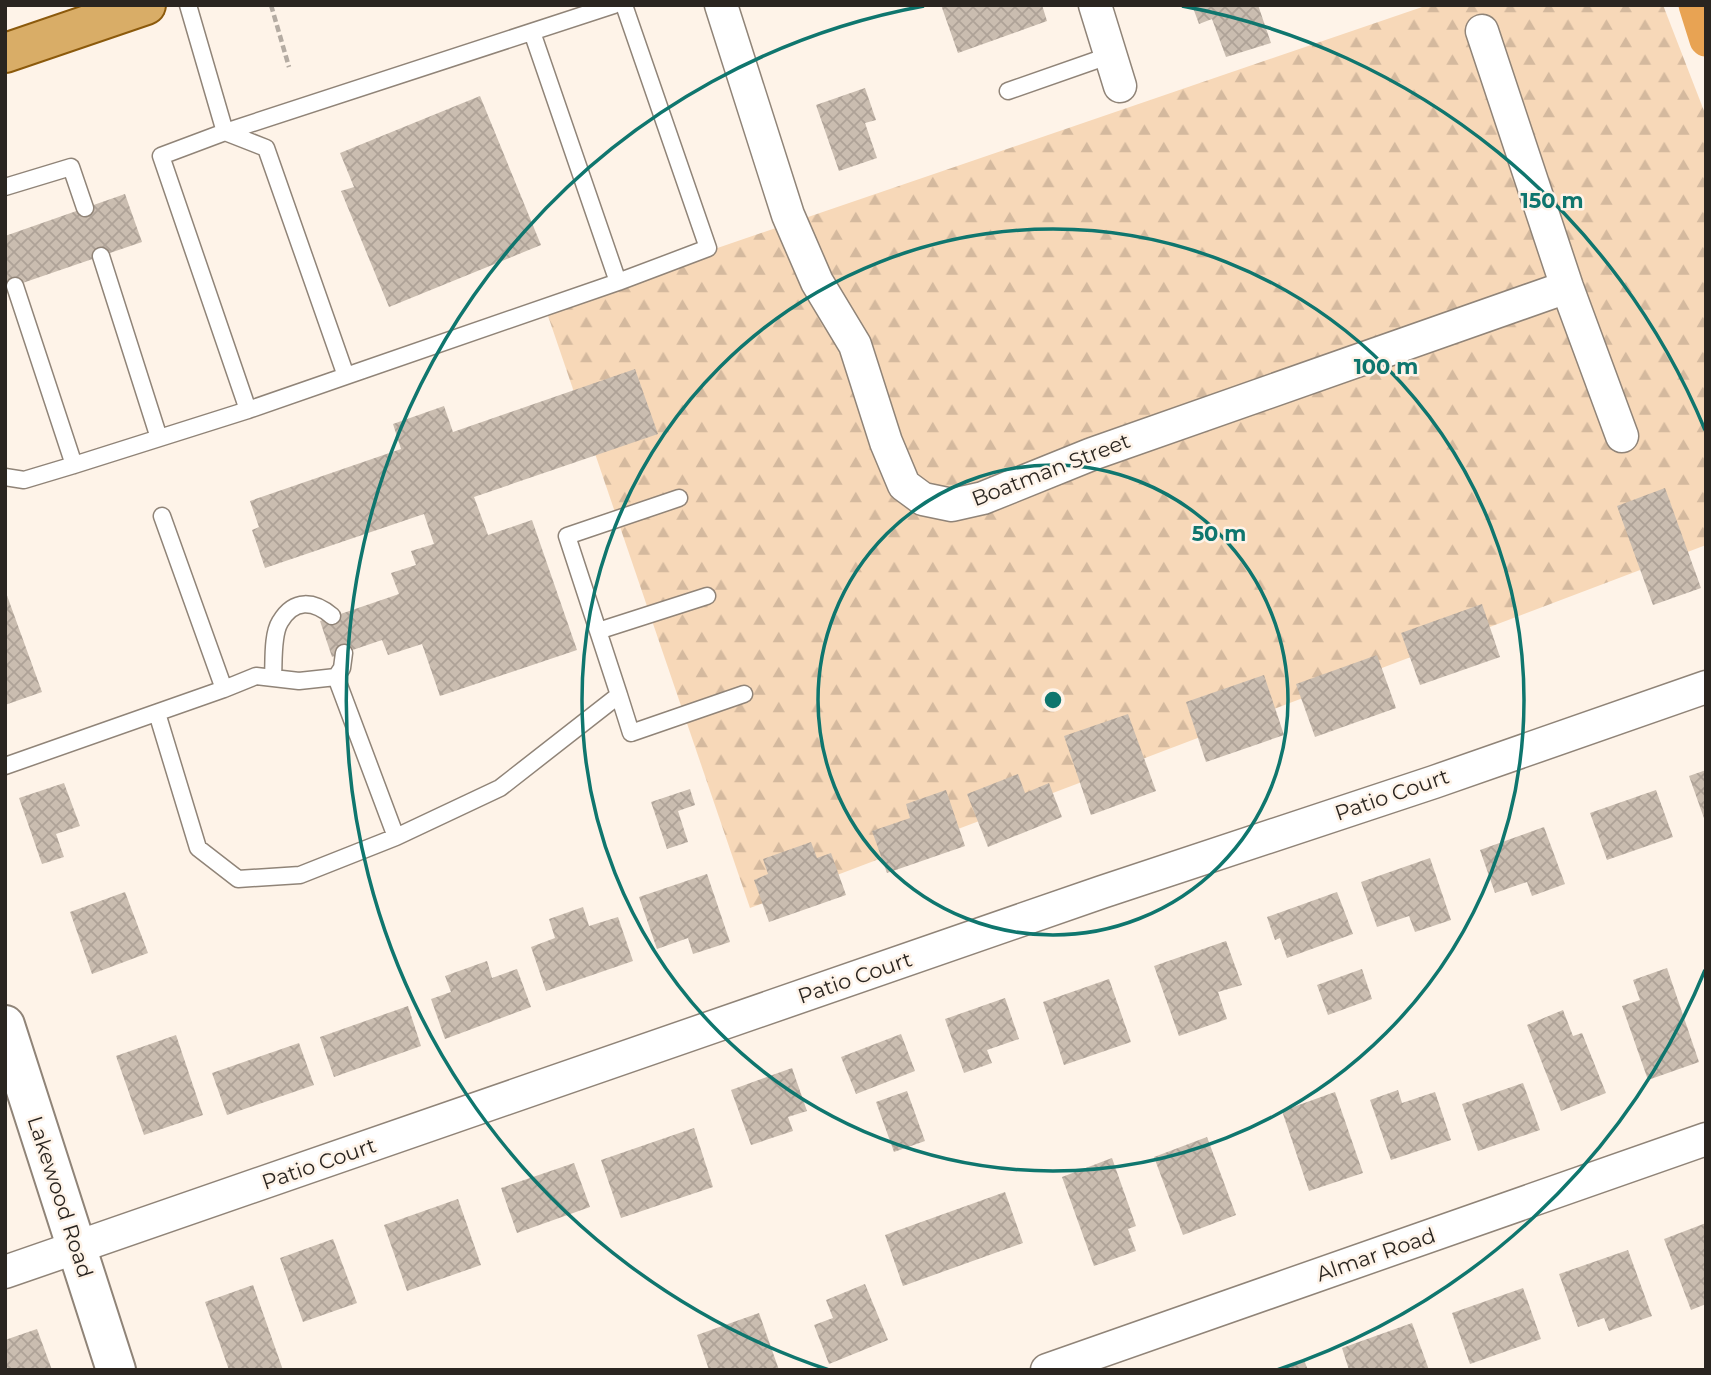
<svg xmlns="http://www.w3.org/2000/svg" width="1711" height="1375" font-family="Montserrat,sans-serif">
<defs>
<pattern id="forest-firs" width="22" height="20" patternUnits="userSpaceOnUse" patternTransform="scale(1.75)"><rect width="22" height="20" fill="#f7d8b8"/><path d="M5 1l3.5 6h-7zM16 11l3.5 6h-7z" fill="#d4b99e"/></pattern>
<pattern id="building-cross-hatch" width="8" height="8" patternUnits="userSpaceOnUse" patternTransform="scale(1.75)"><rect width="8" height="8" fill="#cabdb0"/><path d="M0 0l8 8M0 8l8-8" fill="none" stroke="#aea297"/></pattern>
</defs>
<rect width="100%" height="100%" fill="#fef3e8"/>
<path fill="url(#forest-firs)" d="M1428 5H1663L1706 116V545L750 908 545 307Z"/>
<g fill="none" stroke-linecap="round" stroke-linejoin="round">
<path stroke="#e8a353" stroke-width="33" d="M1695 5 1706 40"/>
</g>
<path fill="url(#building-cross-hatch)" d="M941 5H1042L1047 21 958 53Z
M1192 5H1258L1271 43 1226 57 1212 19 1199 24Z
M865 88 876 120 865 123 877 158 839 171 816 105Z
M480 96 541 245 389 307 341 191 354 187 340 153Z
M125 194 142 242 5 289V236Z
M635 369 658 434 474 497 488 535 532 520 577 650 440 696 422 644 388 655 382 640 332 657 320 621 399 594 391 573 416 565 411 551 434 544 424 514 265 568 252 530 259 527 250 501 401 449 393 424 444 406 453 432Z
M1665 488 1701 588 1653 605 1617 506Z
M5 590 42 692 5 705Z
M1482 604 1500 657 1420 685 1401 633Z
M1377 655 1396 708 1315 737 1296 684Z
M1264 675 1284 735 1206 762 1186 702Z
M1128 714 1156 791 1091 815 1064 736Z
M1706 770V821H1705L1689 776Z
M1018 774 1025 793 1049 783 1062 817 988 847 967 794Z
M64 783 80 826 56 834 64 857 42 864 19 798Z
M690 789 695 805 678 811 688 842 667 849 651 802Z
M946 790 965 846 887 873 872 831 910 818 906 804Z
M1656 790 1673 837 1607 860 1590 813Z
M1544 827 1565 884 1532 896 1527 882 1495 893 1480 850Z
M811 842 817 858 831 853 846 895 769 922 754 880 768 874 763 859Z
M1430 858 1451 920 1415 932 1409 916 1377 927 1361 882Z
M707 874 730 942 693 954 688 938 657 949 639 897Z
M125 892 148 953 92 974 70 912Z
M1337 892 1353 934 1287 958 1280 938 1275 940 1267 917Z
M583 907 589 926 618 917 633 961 546 991 531 947 555 938 549 919Z
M1226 941 1242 985 1218 992 1227 1019 1179 1036 1154 966Z
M487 961 492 978 517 969 531 1007 445 1039 431 999 451 992 445 976Z
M1667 968 1699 1062 1648 1080 1622 1006 1640 1000 1633 980Z
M1362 969 1372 999 1328 1015 1317 985Z
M1109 979 1131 1042 1064 1065 1043 1002Z
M1005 998 1019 1039 987 1050 992 1063 964 1073 945 1019Z
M408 1006 421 1046 334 1077 320 1037Z
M1563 1010 1573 1036 1582 1033 1606 1093 1561 1111 1527 1025Z
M901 1034 915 1071 856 1094 841 1057Z
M176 1035 203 1115 144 1135 116 1056Z
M299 1043 314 1085 227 1115 212 1073Z
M792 1068 807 1111 788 1117 793 1131 751 1145 731 1090Z
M1523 1083 1540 1130 1478 1151 1462 1104Z
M1398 1090 1402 1103 1435 1092 1451 1140 1391 1160 1370 1100Z
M907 1091 925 1141 894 1152 876 1102Z
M1335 1092 1363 1173 1309 1191 1282 1111Z
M694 1128 713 1187 621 1218 601 1160Z
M1207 1137 1236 1215 1183 1235 1154 1157Z
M1112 1158 1136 1226 1128 1229 1136 1251 1094 1266 1062 1177Z
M574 1163 590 1207 517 1233 501 1188Z
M1005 1192 1023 1243 903 1286 885 1235Z
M458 1199 481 1265 407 1291 384 1225Z
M1706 1223V1304L1691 1310 1664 1239Z
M333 1239 357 1303 303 1322 280 1258Z
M1628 1250 1652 1316 1609 1331 1604 1318 1578 1327 1559 1274Z
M865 1284 888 1340 829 1364 814 1325 833 1318 826 1300Z
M253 1285 283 1370H229L205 1302Z
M1523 1288 1541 1339 1470 1364 1452 1313Z
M759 1313 779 1370H709L697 1335Z
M1412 1323 1429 1370H1349L1342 1348Z
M37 1329 52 1370H5V1340Z
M1304 1360 1308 1370H1278V1369Z"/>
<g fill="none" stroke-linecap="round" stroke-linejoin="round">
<g stroke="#908478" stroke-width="19">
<path id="lane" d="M188 5 225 132
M532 32 618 282
M1008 91 1111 55
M225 132 266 148 346 376 618 282 708 248 624 5
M5 187 71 167 85 208
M101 256 159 438
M15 286 74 465
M346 376 248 410 161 156 225 132 614 5
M5 477 24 480 74 465 248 410
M598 631 707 596
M336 677 342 668 344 653
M273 678C274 662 272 635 280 622 294 598 314 601 332 616
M619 695 631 733 744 694
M157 713 198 848 238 879 300 875 396 837 336 677 299 681 256 676 224 689
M5 766 224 689 162 516
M396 837 500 788 619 695 567 536 679 498"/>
</g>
<g stroke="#908478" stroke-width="35">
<path id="street" d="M721 5 788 215 817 282 855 345 886 442 904 485 923 499 952 505 983 498 1092 454 1567 287
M1095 5 1120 86
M1482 31 1567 287 1622 436
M5 1272 1102 892 1434 782 1706 687
M1047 1370 1706 1139"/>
</g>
<g stroke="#908478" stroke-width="42">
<path id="secondary" d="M5 1025 116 1370"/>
</g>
<g stroke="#8c5a0c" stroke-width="42">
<path id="primary" d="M5 53 146 5"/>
</g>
<path stroke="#b4aba2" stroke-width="4.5" stroke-dasharray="7 3.5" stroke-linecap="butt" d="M271 5 289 67"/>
<use href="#lane" stroke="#fff" stroke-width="16"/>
<use href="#street" stroke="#fff" stroke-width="32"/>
<use href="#secondary" stroke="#fff" stroke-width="38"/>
<use href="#primary" stroke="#d9ad67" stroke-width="38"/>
</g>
<g fill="none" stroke="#0f766e" stroke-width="3.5">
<circle cx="1053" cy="700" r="235"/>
<circle cx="1053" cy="700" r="471"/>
<path d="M1705 970A706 706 0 0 1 1277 1370M829 1370A706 706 0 0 1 924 6M1182 6A706 706 0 0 1 1705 430"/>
</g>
<g text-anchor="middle" stroke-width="5" stroke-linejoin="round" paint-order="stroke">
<g font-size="21" fill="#2a2520" stroke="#fef3e8">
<text transform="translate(1051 470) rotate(-21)" y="7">Boatman Street</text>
<text transform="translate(1392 795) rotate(-19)" y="7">Patio Court</text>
<text transform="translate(855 978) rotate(-19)" y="7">Patio Court</text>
<text transform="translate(319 1164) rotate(-19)" y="7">Patio Court</text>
<text transform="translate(60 1197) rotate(72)" y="7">Lakewood Road</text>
<text transform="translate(1376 1255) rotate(-19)" y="7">Almar Road</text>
</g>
</g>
<circle cx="1053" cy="700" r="10" fill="#0f766e" stroke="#fef3e8" stroke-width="3.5"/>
<g font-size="21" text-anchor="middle" font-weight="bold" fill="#0f766e" stroke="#fef3e8" stroke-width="5" stroke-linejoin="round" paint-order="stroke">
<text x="1552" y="208">150 m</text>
<text x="1386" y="374">100 m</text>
<text x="1219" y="541">50 m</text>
</g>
<rect width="1711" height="1375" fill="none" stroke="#2a2520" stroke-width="14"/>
</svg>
